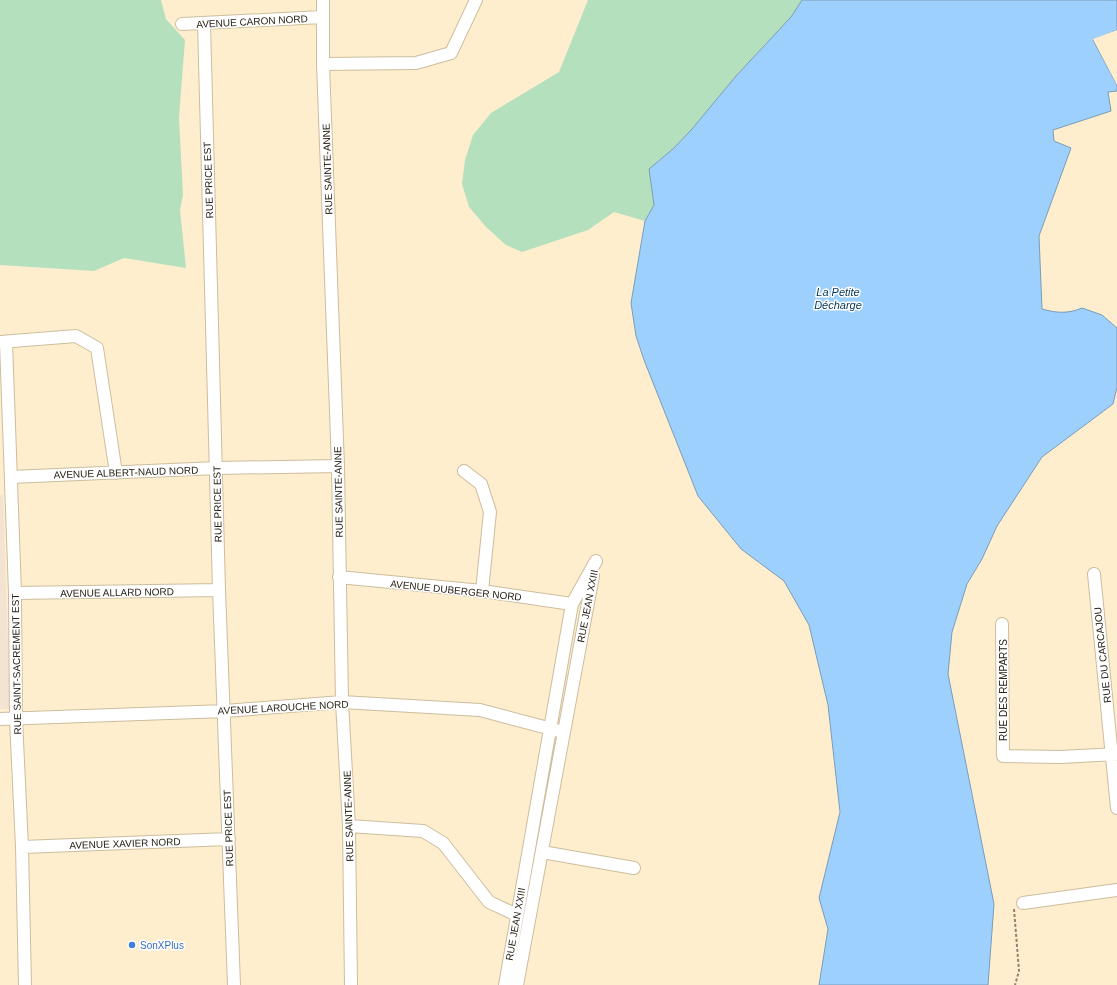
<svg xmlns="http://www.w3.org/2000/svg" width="1117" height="985" font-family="Arial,sans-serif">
<rect width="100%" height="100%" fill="#feeece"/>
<path fill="#f3e3d1" d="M0 495H3L10 709H0Z"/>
<path fill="#b4e0bd" d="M0 0H161L166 19 185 40 179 117 183 195 180 210 186 268 124 258 94 271 0 265Z
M588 0H802L791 17 736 76 692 129 674 148 649 169 654 205 645 221 614 212 588 230 522 252 506 245 486 227 469 207 462 184 465 160 473 135 491 113 559 72Z"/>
<path fill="#9dd0fd" stroke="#7a9cb8" d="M802 0H1117V30L1093 40 1117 85V91L1108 92 1111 111 1053 130 1054 141 1071 148 1039 236 1042 309C1056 313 1068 314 1082 308L1102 315 1117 328V387L1113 404 1042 457 997 526 982 559 967 584 952 632 948 674 994 904 988 985H819L828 929 819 898 840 812 828 705 809 625 784 581 741 549 698 496 644 360 636 336 631 303 645 221 654 205 649 169 674 148 692 129 736 76 791 17Z"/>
<path fill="#feeece" d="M1117 30V33L1096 40 1117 80V85L1093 39Z"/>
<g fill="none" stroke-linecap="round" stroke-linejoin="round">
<g stroke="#ccbd9e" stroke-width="14">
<path id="street" d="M323 0V64L338 466 342 702 349 826 351 985
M204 23 219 590 234 985
M182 24 322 17
M323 64 416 63 451 53 476 0
M0 342 76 336 97 348 116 473
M6 342 15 593 16 719 22 847 25 985
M464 471 481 484 490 512 482 591
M11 477 217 468 338 466
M1094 574 1117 808
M339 577 482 591 572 604
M15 593 219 590
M1002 624 1003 756 1060 757 1117 754
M0 719 225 711 342 702 480 710 563 732
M349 826 423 831 443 843 489 902 517 915
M22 847 229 839
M542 852 634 868
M1023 903 1117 890
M505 985 572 604 596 561
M517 985 593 576"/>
</g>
<path stroke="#8d826d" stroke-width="2" stroke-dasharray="3 2" stroke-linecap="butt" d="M1014 909 1019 971 1015 985"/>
<use href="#street" stroke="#fff" stroke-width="12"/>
</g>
<circle fill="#3f7fe0" stroke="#fff" stroke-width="1.5" cx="132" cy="945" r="4"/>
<g text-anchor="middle" stroke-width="3" stroke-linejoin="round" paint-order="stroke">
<g font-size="10" fill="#282217" stroke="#fff">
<text transform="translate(252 21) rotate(-3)" y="4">AVENUE CARON NORD</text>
<text transform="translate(327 169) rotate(-92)" y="4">RUE SAINTE-ANNE</text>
<text transform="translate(208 180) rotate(-92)" y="4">RUE PRICE EST</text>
<text transform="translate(126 472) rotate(-2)" y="4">AVENUE ALBERT-NAUD NORD</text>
<text transform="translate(338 492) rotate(-91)" y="4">RUE SAINTE-ANNE</text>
<text transform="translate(217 504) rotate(-91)" y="4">RUE PRICE EST</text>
<text transform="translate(456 590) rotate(6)" y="4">AVENUE DUBERGER NORD</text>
<text transform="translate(117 592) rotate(-1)" y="4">AVENUE ALLARD NORD</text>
<text transform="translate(587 606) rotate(-79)" y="4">RUE JEAN XXIII</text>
<text transform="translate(1102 655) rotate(-96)" y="4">RUE DU CARCAJOU</text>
<text transform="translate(16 664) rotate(-91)" y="4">RUE SAINT-SACREMENT EST</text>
<text transform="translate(1003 690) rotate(-90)" y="4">RUE DES REMPARTS</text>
<text transform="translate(283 707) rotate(-3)" y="4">AVENUE LAROUCHE NORD</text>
<text transform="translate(348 816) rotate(-92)" y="4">RUE SAINTE-ANNE</text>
<text transform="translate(228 828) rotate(-92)" y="4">RUE PRICE EST</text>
<text transform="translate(125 843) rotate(-2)" y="4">AVENUE XAVIER NORD</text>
<text transform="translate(515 924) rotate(-80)" y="4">RUE JEAN XXIII</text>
</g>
<g font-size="10" fill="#366cbe" stroke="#fff" text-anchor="start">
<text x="140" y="949">SonXPlus</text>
</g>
<g font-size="11" font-style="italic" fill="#023558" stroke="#fff">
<text x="838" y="296">La Petite<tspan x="838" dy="13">Décharge</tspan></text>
</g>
</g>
</svg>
